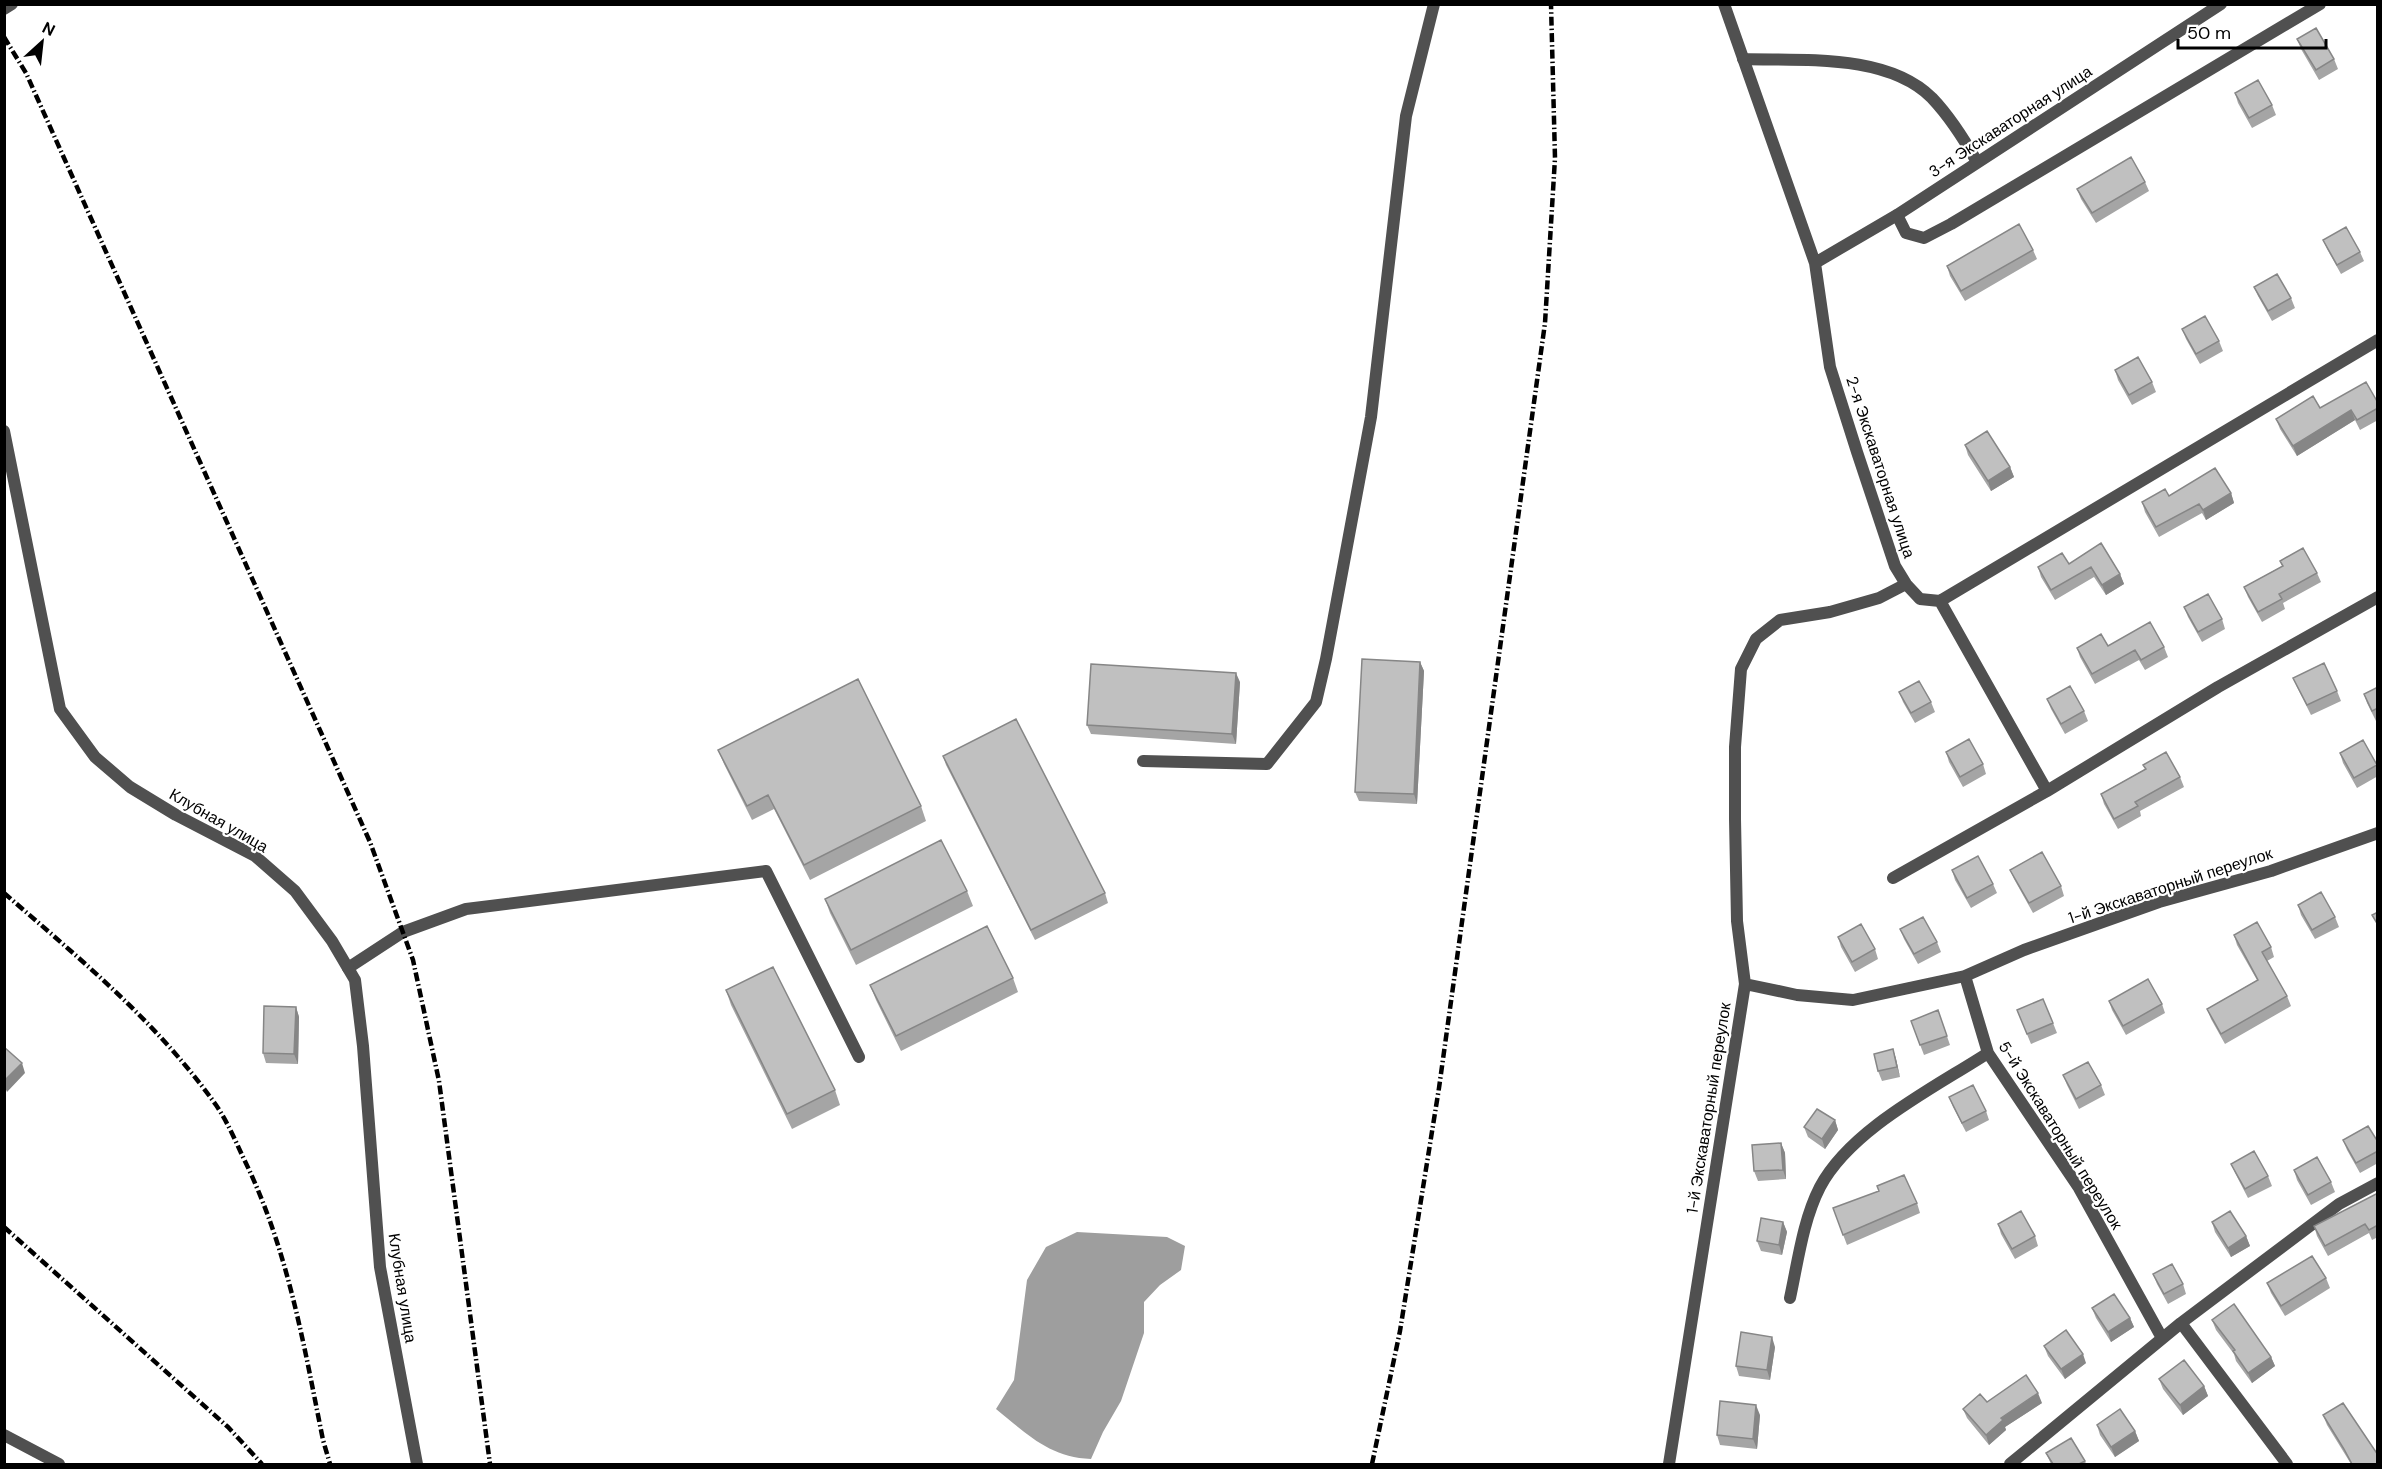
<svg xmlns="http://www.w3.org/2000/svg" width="2382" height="1469" font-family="'DM Sans',sans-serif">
<rect width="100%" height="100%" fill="#fff"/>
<path fill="#9e9e9e" d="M1077 1232 1167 1237 1185 1246 1181 1270 1160 1285 1144 1302V1333L1121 1401 1103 1432 1091 1459C1049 1457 1027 1434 996 1409L1014 1380 1027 1280 1046 1247Z"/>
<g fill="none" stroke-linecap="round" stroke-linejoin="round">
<path stroke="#505050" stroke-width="12" d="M4 9 12 4
M1743 59C1801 61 1887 53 1932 98 1950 117 1964 139 1977 162
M1897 215 1906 233 1924 238 1951 224 2320 4
M1143 761 1267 764 1316 702 1326 659 1371 417 1406 116 1434 4
M348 968 403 932 466 909 766 871 859 1057"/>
<path stroke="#505050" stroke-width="12" d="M1724 4 1815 263 1830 367 1857 452 1895 566 1906 584 1920 599 1940 601 2378 340
M1815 263 1897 215 2221 4
M4 431 60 709 95 757 130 787 176 815 255 856 295 891 332 941 355 980 363 1046 380 1267 417 1464
M2047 791 2218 687 2378 597
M1893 878 2047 791 1940 601
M1965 976 1988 1053 2079 1188 2162 1338
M1745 984 1737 921 1735 819V747L1741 669 1756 639 1780 620 1830 612 1879 598 1906 584
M1790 1298C1798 1261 1803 1220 1820 1187 1851 1129 1934 1088 1988 1053
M2181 1323 2287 1464
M4 1435 59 1464
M1669 1464 1745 984 1797 995 1853 1000 1965 976 2024 950 2159 902 2271 871 2378 833
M2010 1464 2181 1323 2339 1204 2378 1183"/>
<path stroke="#000" stroke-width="4.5" stroke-dasharray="9 3 1.5 3" stroke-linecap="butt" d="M4 37 26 73 370 842 413 960 439 1081 490 1464
M4 893C80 959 157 1022 216 1105 227 1121 235 1140 243 1157 288 1249 303 1341 323 1440L330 1464
M4 1227 228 1427 262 1464
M1372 1464 1400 1331 1439 1088 1545 323 1555 158 1551 4"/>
</g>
<path fill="#a5a5a5" d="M2297 39 2334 59 2338 69 2319 80 2301 49Z
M2235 93 2272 105 2276 115 2252 128 2238 103Z
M2145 182 2149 191 2096 223 2081 199 2077 189Z
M2323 240 2360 252 2364 261 2341 274 2327 249Z
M2033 250 2037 259 1965 301 1950 276 1947 266Z
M2254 287 2291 298 2295 308 2272 321 2258 296Z
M2182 329 2219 341 2223 351 2200 364 2186 339Z
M2115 370 2152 382 2156 392 2132 405 2118 380Z
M2378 403V420L2360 430 2355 420 2297 456 2280 429 2276 419 2320 408Z
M1965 445 2010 467 2014 477 1991 491 1968 455Z
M2231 493 2234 503 2206 520 2202 513 2159 537 2145 512 2142 502 2169 496Z
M2101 543 2120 574 2124 584 2106 595 2094 577 2055 600 2041 577 2038 567 2069 564Z
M2280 561 2317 573 2321 582 2283 603 2285 609 2262 622 2248 597 2244 587 2282 566Z
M2184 607 2222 619 2225 629 2202 642 2188 617Z
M2108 646 2164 647 2168 657 2145 670 2139 660 2095 684 2080 657 2077 648Z
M1420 662 1424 671 1417 804 1359 801 1355 792Z
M2293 678 2337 691 2341 701 2311 715 2297 687Z
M1240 682 1236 744 1091 734 1087 725Z
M2378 687V720L2376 721 2367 703 2364 694Z
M1899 692 1931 702 1935 712 1915 723 1903 702Z
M2047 699 2084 711 2088 721 2065 734 2051 709Z
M718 750 921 806 926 821 810 880 774 809 752 820 724 764Z
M1946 752 1983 764 1986 774 1963 787 1949 762Z
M2340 753 2377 765 2378 776 2357 788 2343 763Z
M943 756 1105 893 1108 903 1035 940 946 765Z
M2143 765 2180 777 2184 787 2140 811 2141 816 2118 829 2104 804 2101 794 2145 769Z
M1952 870 1993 884 1997 893 1971 908 1955 880Z
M2010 870 2061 886 2064 896 2033 913 2014 879Z
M967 891 973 906 856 965 830 913 825 899Z
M2298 905 2335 917 2339 927 2315 939 2301 915Z
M1900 929 1937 942 1941 952 1918 964 1904 939Z
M2234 935 2271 947 2274 957 2267 961 2287 996 2291 1006 2225 1044 2211 1019 2207 1009 2257 980 2237 945Z
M1838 937 1875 949 1878 959 1855 972 1841 947Z
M1013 978 1018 992 901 1051 876 1000 870 985Z
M726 990 835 1090 840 1105 792 1129 731 1005Z
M2109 1001 2162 1004 2165 1013 2126 1035 2112 1010Z
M296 1007 299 1017 298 1064 266 1063 263 1053Z
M1938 1010 1950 1045 1924 1055 1911 1021Z
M2017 1010 2053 1023 2057 1033 2031 1044Z
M1893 1049 1896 1059 1900 1077 1882 1081 1878 1071Z
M2063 1075 2101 1085 2105 1095 2079 1109 2067 1085Z
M1949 1097 1986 1111 1989 1120 1966 1132 1953 1107Z
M1835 1120 1838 1130 1825 1149 1808 1137 1804 1127Z
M2343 1140 2378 1142V1163L2360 1173 2347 1150Z
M1781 1143 1785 1153 1786 1179 1758 1181 1754 1171Z
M2231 1164 2268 1176 2272 1186 2248 1198 2235 1173Z
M2294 1170 2331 1182 2335 1192 2311 1205 2297 1180Z
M2378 1193V1237L2372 1240 2369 1233 2328 1256 2317 1236 2314 1226Z
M1917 1203 1920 1213 1847 1245 1833 1208Z
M1783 1222 1787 1232 1782 1255 1761 1251 1757 1241Z
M2212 1222 2246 1236 2250 1246 2231 1257 2215 1232Z
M1998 1224 2035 1236 2038 1246 2015 1259 2001 1234Z
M2153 1274 2183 1284 2186 1294 2168 1304 2157 1284Z
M2326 1278 2330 1288 2285 1316 2271 1293 2267 1283Z
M2092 1308 2130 1318 2134 1327 2111 1342 2096 1318Z
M2212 1320 2271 1357 2275 1366 2252 1383 2236 1361 2234 1354 2216 1330Z
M2044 1346 2086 1363 2065 1379 2048 1356Z
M1775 1347 1770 1380 1739 1376 1736 1366Z
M2159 1379 2204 1386 2208 1396 2183 1415 2163 1389Z
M1987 1402 2042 1403 2005 1427 2006 1430 1989 1445 1967 1418 1963 1409Z
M1760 1415 1757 1449 1720 1445 1717 1435Z
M2323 1415 2378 1464H2351L2327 1425Z
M2097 1425 2135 1431 2139 1441 2115 1457 2100 1435Z
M2046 1453 2085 1461 2086 1464H2051Z"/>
<path fill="#868686" d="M2351 410 2355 420 2297 456 2293 446Z
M2010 467 2014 477 1991 491 1988 481Z
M2231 493 2234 503 2206 520 2203 510Z
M2120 574 2124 584 2106 595 2102 585Z
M1420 662 1424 671 1417 804 1414 794Z
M1236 673 1240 682 1236 744 1232 734Z
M296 1007 299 1017 298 1064 294 1054Z
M1893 1049 1896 1059 1900 1077 1897 1067Z
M22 1063 25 1073 7 1092 4 1085V1081Z
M1835 1120 1838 1130 1825 1149 1822 1139Z
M1781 1143 1785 1153 1786 1179 1783 1170Z
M1783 1222 1787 1232 1782 1255 1779 1245Z
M2246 1236 2250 1246 2231 1257 2228 1248Z
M2130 1318 2134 1327 2111 1342 2108 1332Z
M1772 1337 1775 1347 1770 1380 1767 1370Z
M2083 1354 2086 1363 2065 1379 2061 1369Z
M2271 1357 2275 1366 2252 1383 2248 1373Z
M2204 1386 2208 1396 2183 1415 2180 1405Z
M2038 1393 2042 1403 2005 1427 2006 1430 1989 1445 1986 1435 2001 1418Z
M1756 1405 1760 1415 1757 1449 1753 1439Z
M2135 1431 2139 1441 2115 1457 2111 1447Z"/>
<path fill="#c0c0c0" stroke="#868686" stroke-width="1.5" d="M2316 28 2334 59 2316 70 2297 39Z
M2258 80 2272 105 2249 118 2235 93Z
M2131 157 2145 182 2092 213 2077 189Z
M2019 224 2033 250 1961 291 1947 266Z
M2346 227 2360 252 2337 265 2323 240Z
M2277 274 2291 298 2268 311 2254 287Z
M2205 316 2219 341 2196 354 2182 329Z
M2138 357 2152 382 2129 395 2115 370Z
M2366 382 2378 403V408L2357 420 2351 410 2293 446 2276 419 2313 396 2320 408Z
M1987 431 2010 467 1988 481 1965 445Z
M2215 468 2231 493 2203 510 2199 504 2156 527 2142 502 2165 489 2169 496Z
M2101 543 2120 574 2102 585 2091 567 2051 590 2038 567 2062 553 2069 564Z
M2303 548 2317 573 2279 594 2282 599 2258 612 2244 587 2283 566 2280 561Z
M2208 594 2222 619 2198 632 2184 607Z
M2150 622 2164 647 2141 660 2135 650 2092 674 2077 648 2101 634 2108 646Z
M1362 659 1420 662 1414 794 1355 792Z
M2324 663 2337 691 2307 705 2293 678Z
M1091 664 1236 673 1232 734 1087 725Z
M858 679 921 806 804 865 768 795 747 806 718 750Z
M1919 681 1931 702 1911 713 1899 692Z
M2070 686 2084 711 2061 724 2047 699Z
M2378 687V708L2372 711 2364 694Z
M1016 719 1105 893 1031 930 943 756Z
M1969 739 1983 764 1960 777 1946 752Z
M2363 740 2377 765 2354 778 2340 753Z
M2166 752 2180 777 2135 802 2138 806 2114 819 2101 794 2146 769 2143 765Z
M941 840 967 891 851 950 825 899Z
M2042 852 2061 886 2029 903 2010 870Z
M1978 856 1993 884 1967 898 1952 870Z
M2321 892 2335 917 2312 930 2298 905Z
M2378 912V925L2372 915Z
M1923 917 1937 942 1914 954 1900 929Z
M2257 922 2271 947 2262 952 2287 996 2221 1034 2207 1009 2258 980 2234 935Z
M1861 924 1875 949 1852 962 1838 937Z
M987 926 1013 978 896 1036 870 985Z
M773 967 835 1090 787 1114 726 990Z
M2148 979 2162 1004 2123 1026 2109 1001Z
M2043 999 2053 1023 2027 1034 2017 1010Z
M264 1006 296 1007 294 1054 263 1053Z
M1938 1010 1947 1036 1920 1045 1911 1021Z
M4 1047 22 1063 4 1081Z
M1893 1049 1897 1067 1878 1071 1874 1054Z
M2088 1062 2101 1085 2076 1099 2063 1075Z
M1973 1085 1986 1111 1962 1123 1949 1097Z
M1817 1109 1835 1120 1822 1139 1804 1127Z
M2368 1126 2378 1142V1151L2356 1163 2343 1140Z
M1781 1143 1783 1170 1754 1171 1752 1145Z
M2254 1151 2268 1176 2245 1189 2231 1164Z
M2317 1157 2331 1182 2308 1195 2294 1170Z
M1904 1175 1917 1203 1843 1235 1833 1208 1879 1191 1877 1186Z
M2378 1193V1225L2369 1230 2365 1224 2325 1246 2314 1226Z
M2021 1211 2035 1236 2012 1249 1998 1224Z
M2230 1211 2246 1236 2228 1248 2212 1222Z
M1761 1218 1783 1222 1779 1245 1757 1241Z
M2312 1256 2326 1278 2281 1306 2267 1283Z
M2172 1264 2183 1284 2164 1294 2153 1274Z
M2114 1294 2130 1318 2108 1332 2092 1308Z
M2234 1304 2271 1357 2248 1373 2233 1351 2235 1350 2212 1320Z
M2066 1330 2083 1354 2061 1369 2044 1346Z
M1741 1332 1772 1337 1767 1370 1736 1366Z
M2184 1360 2204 1386 2180 1405 2159 1379Z
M2026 1375 2038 1393 2001 1418 2003 1420 1986 1435 1963 1409 1980 1394 1987 1402Z
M1720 1401 1756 1405 1753 1439 1717 1435Z
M2343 1403 2378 1455V1464H2352L2344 1449 2323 1415Z
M2120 1409 2135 1431 2111 1447 2097 1425Z
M2071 1438 2085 1461 2079 1464H2053L2046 1453Z"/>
<g text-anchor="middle" stroke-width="4.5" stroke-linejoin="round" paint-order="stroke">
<g font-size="16" fill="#000" stroke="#fff">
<text transform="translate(2010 121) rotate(-33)" y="6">3-я Экскаваторная улица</text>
<text transform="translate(1881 467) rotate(72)" y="6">2-я Экскаваторная улица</text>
<text transform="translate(219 820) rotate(30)" y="6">Клубная улица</text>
<text transform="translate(2170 885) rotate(-18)" y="6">1-й Экскаваторный переулок</text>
<text transform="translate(1708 1108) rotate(-81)" y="6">1-й Экскаваторный переулок</text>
<text transform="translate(2061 1135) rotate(58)" y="6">5-й Экскаваторный переулок</text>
<text transform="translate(403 1288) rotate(81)" y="6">Клубная улица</text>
</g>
</g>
<rect width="2382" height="1469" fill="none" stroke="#000000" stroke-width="12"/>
<g transform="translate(42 42) rotate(27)" stroke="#ffffff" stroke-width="4.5" paint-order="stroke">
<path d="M0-4.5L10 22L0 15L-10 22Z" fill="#000000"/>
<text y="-9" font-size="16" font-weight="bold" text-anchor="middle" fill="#000000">N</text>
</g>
<path d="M2178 39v9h148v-9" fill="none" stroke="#000000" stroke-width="3"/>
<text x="2187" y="39" font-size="18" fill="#000000" stroke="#ffffff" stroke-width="4.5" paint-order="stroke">50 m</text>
</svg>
